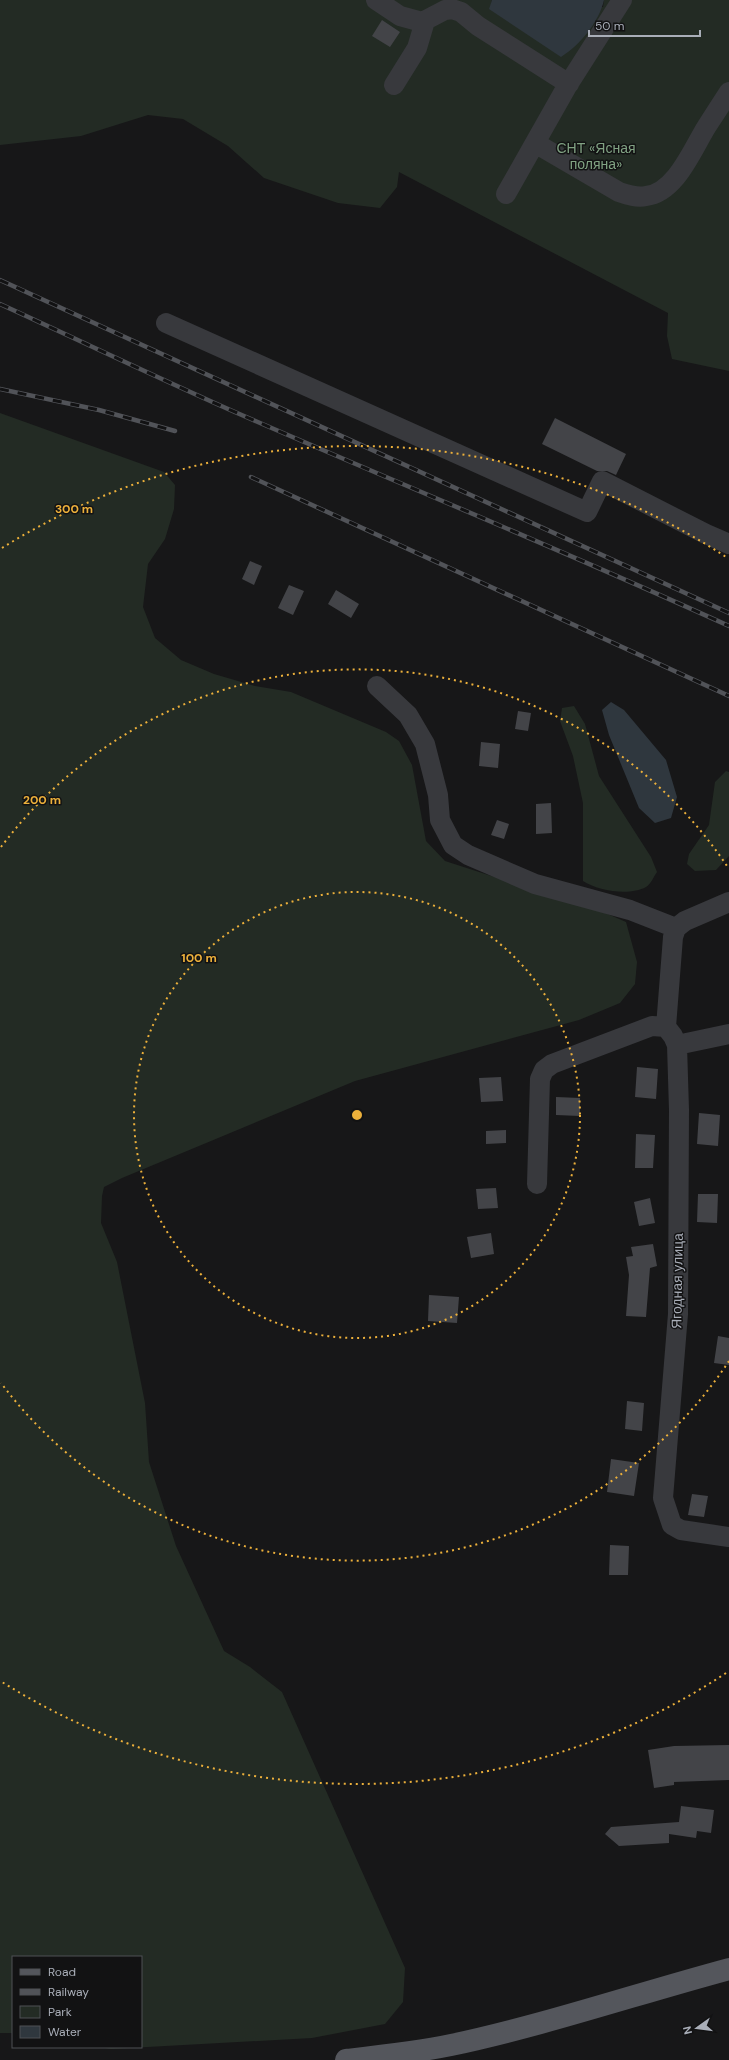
<svg xmlns="http://www.w3.org/2000/svg" width="729" height="2060" font-family="'DM Sans',sans-serif">
<rect width="100%" height="100%" fill="#171718"/>
<path fill="#232b24" d="M0 0H492L490 9 603 7 604 0H729V371L672 359 667 336 668 313 399 172 397 187 380 208 338 203 264 178 228 146 183 119 148 115 81 136 0 145Z
M0 413 164 472 175 485 174 509 165 539 148 564 143 607 155 638 181 660 214 674 255 686 291 692 386 732 399 741 412 765 426 841 445 861 603 912 626 922 637 962 635 984 620 1003 579 1020 355 1081 122 1178 104 1187 102 1196 101 1223 117 1262 145 1403 149 1462 176 1546 224 1651 250 1667 282 1692 405 1968 403 2002 385 2024 312 2038 111 2049 99 2047H141V1957H13V2033H0Z
M574 706 585 724 599 776 651 857 657 872C654 876 651 884 646 887 630 896 598 891 583 881V803L573 756 560 721 562 708Z
M726 771 729 772V856L716 870 695 871 687 864 689 854 709 825 715 782Z"/>
<path fill="#2f373e" d="M492 0H604C599 22 580 45 561 57L489 9Z
M611 702 624 710 666 760 677 797 671 818 655 823 639 808 609 735 602 710Z"/>
<path fill="#434448" d="M382 20 400 32 390 47 372 36Z
M555 418 626 454 616 475 607 471H597L542 444Z
M250 561 262 566 254 585 242 579Z
M289 585 304 591 293 615 278 608Z
M336 590 359 604 351 618 328 604Z
M518 711 531 713 528 731 515 729Z
M481 742 500 744 498 768 479 766Z
M551 803 552 833 536 834V804Z
M497 820 509 824 504 839 491 835Z
M637 1067 658 1069 656 1099 635 1097Z
M501 1077 503 1101 481 1102 479 1078Z
M556 1097 580 1098V1116L556 1115Z
M699 1113 720 1115 718 1146 697 1144Z
M506 1130V1143L486 1144V1131Z
M636 1134 655 1135 653 1168H635Z
M496 1188 498 1208 478 1209 476 1189Z
M698 1194H718L717 1223 697 1222Z
M650 1198 655 1223 639 1226 634 1202Z
M491 1233 494 1254 471 1258 467 1237Z
M653 1244 657 1266 650 1268 646 1317 626 1316 629 1275 626 1257 633 1256 631 1247Z
M429 1295 459 1297 457 1323 428 1321Z
M718 1336 729 1338V1365L714 1363Z
M627 1401 644 1403 642 1431 625 1429Z
M611 1459 639 1463 634 1496 607 1492Z
M692 1494 708 1496 704 1517 688 1515Z
M610 1545 629 1546 628 1575H609Z
M729 1745V1780L674 1782V1785L654 1788 648 1750 674 1746Z
M681 1806 714 1810 711 1833 697 1831 696 1838 669 1834V1843L619 1846 605 1834 611 1827 679 1822Z"/>
<g fill="none" stroke-linecap="round" stroke-linejoin="round">
<path stroke="#38393d" stroke-width="20" d="M376 0 400 16 422 22 445 10 452 9 461 12 478 26 569 84
M394 85 417 48 425 21
M535 143 619 192C628 195 637 198 646 196 676 193 693 148 707 126 714 115 722 103 729 92
M506 194 566 88 622 0
M166 323 587 512 602 481 706 534 729 544
M377 686 408 715 425 744 438 795 440 820 453 845 468 855 535 884 630 910 676 928
M666 1027 673 1036 677 1045 679 1110 678 1314 663 1498 672 1525 681 1530 729 1537
M666 1027 673 937 676 928 685 921 729 902
M677 1045 729 1034
M537 1184 540 1079 544 1070 552 1064 652 1026 666 1027"/>
<path stroke="#54565c" stroke-width="22" d="M346 2060C381 2056 417 2052 451 2045 545 2025 636 1994 729 1969"/>
<g stroke="#515358" stroke-width="4.5">
<path id="rail" d="M0 280 729 613
M0 304C81 341 162 380 244 416 405 486 569 553 729 626
M0 389 99 410 175 431
M251 477 729 696"/>
</g>
<use href="#rail" stroke="#121213" stroke-width="3" stroke-dasharray="9" stroke-linecap="butt"/>
</g>
<g fill="none" stroke="#ecb03b" stroke-width="2" stroke-dasharray="2 4">
<circle cx="357" cy="1115" r="223"/>
<path d="M729 1361A446 446 0 0 1 1 1383M1 847A446 446 0 0 1 729 869"/>
<path d="M726 1673A669 669 0 0 1 2 1682M2 548A669 669 0 0 1 726 557"/>
</g>
<g text-anchor="middle" stroke-width="3" stroke-linejoin="round" paint-order="stroke">
<g font-size="14" fill="#81a283" stroke="#121213">
<text x="596" y="153">СНТ «Ясная<tspan x="596" dy="16">поляна»</tspan></text>
</g>
<g font-size="14" fill="#a9aeb8" stroke="#121213">
<text transform="translate(677 1281) rotate(-89)" y="5">Ягодная улица</text>
</g>
</g>
<circle cx="357" cy="1115" r="6" fill="#ecb03b" stroke="#121213" stroke-width="2"/>
<g font-size="12" text-anchor="middle" font-weight="bold" fill="#ecb03b" stroke="#121213" stroke-width="3" stroke-linejoin="round" paint-order="stroke">
<text x="74" y="513">300 m</text>
<text x="42" y="804">200 m</text>
<text x="199" y="962">100 m</text>
</g>
<rect x="12" y="1956" width="130" height="92" fill="#121213" stroke="#4e5055"/>
<rect x="20" y="1969" width="20" height="6" fill="#54565c" stroke="#4e5055"/>
<text x="48" y="1976" font-size="12" fill="#a9aeb8">Road</text>
<rect x="20" y="1989" width="20" height="6" fill="#515358" stroke="#4e5055"/>
<text x="48" y="1996" font-size="12" fill="#a9aeb8">Railway</text>
<rect x="20" y="2006" width="20" height="12" fill="#232b24" stroke="#4e5055"/>
<text x="48" y="2016" font-size="12" fill="#a9aeb8">Park</text>
<rect x="20" y="2026" width="20" height="12" fill="#2f373e" stroke="#4e5055"/>
<text x="48" y="2036" font-size="12" fill="#a9aeb8">Water</text>
<g transform="translate(697 2028) rotate(256)" stroke="#121213" stroke-width="3" paint-order="stroke">
<path d="M0-3L7 15L0 10L-7 15Z" fill="#a9aeb8"/>
<text y="-6" font-size="11" font-weight="bold" text-anchor="middle" fill="#a9aeb8">N</text>
</g>
<path d="M589 30v6h111v-6" fill="none" stroke="#a9aeb8" stroke-width="2"/>
<text x="595" y="30" font-size="12" fill="#a9aeb8" stroke="#121213" stroke-width="3" paint-order="stroke">50 m</text>
</svg>
